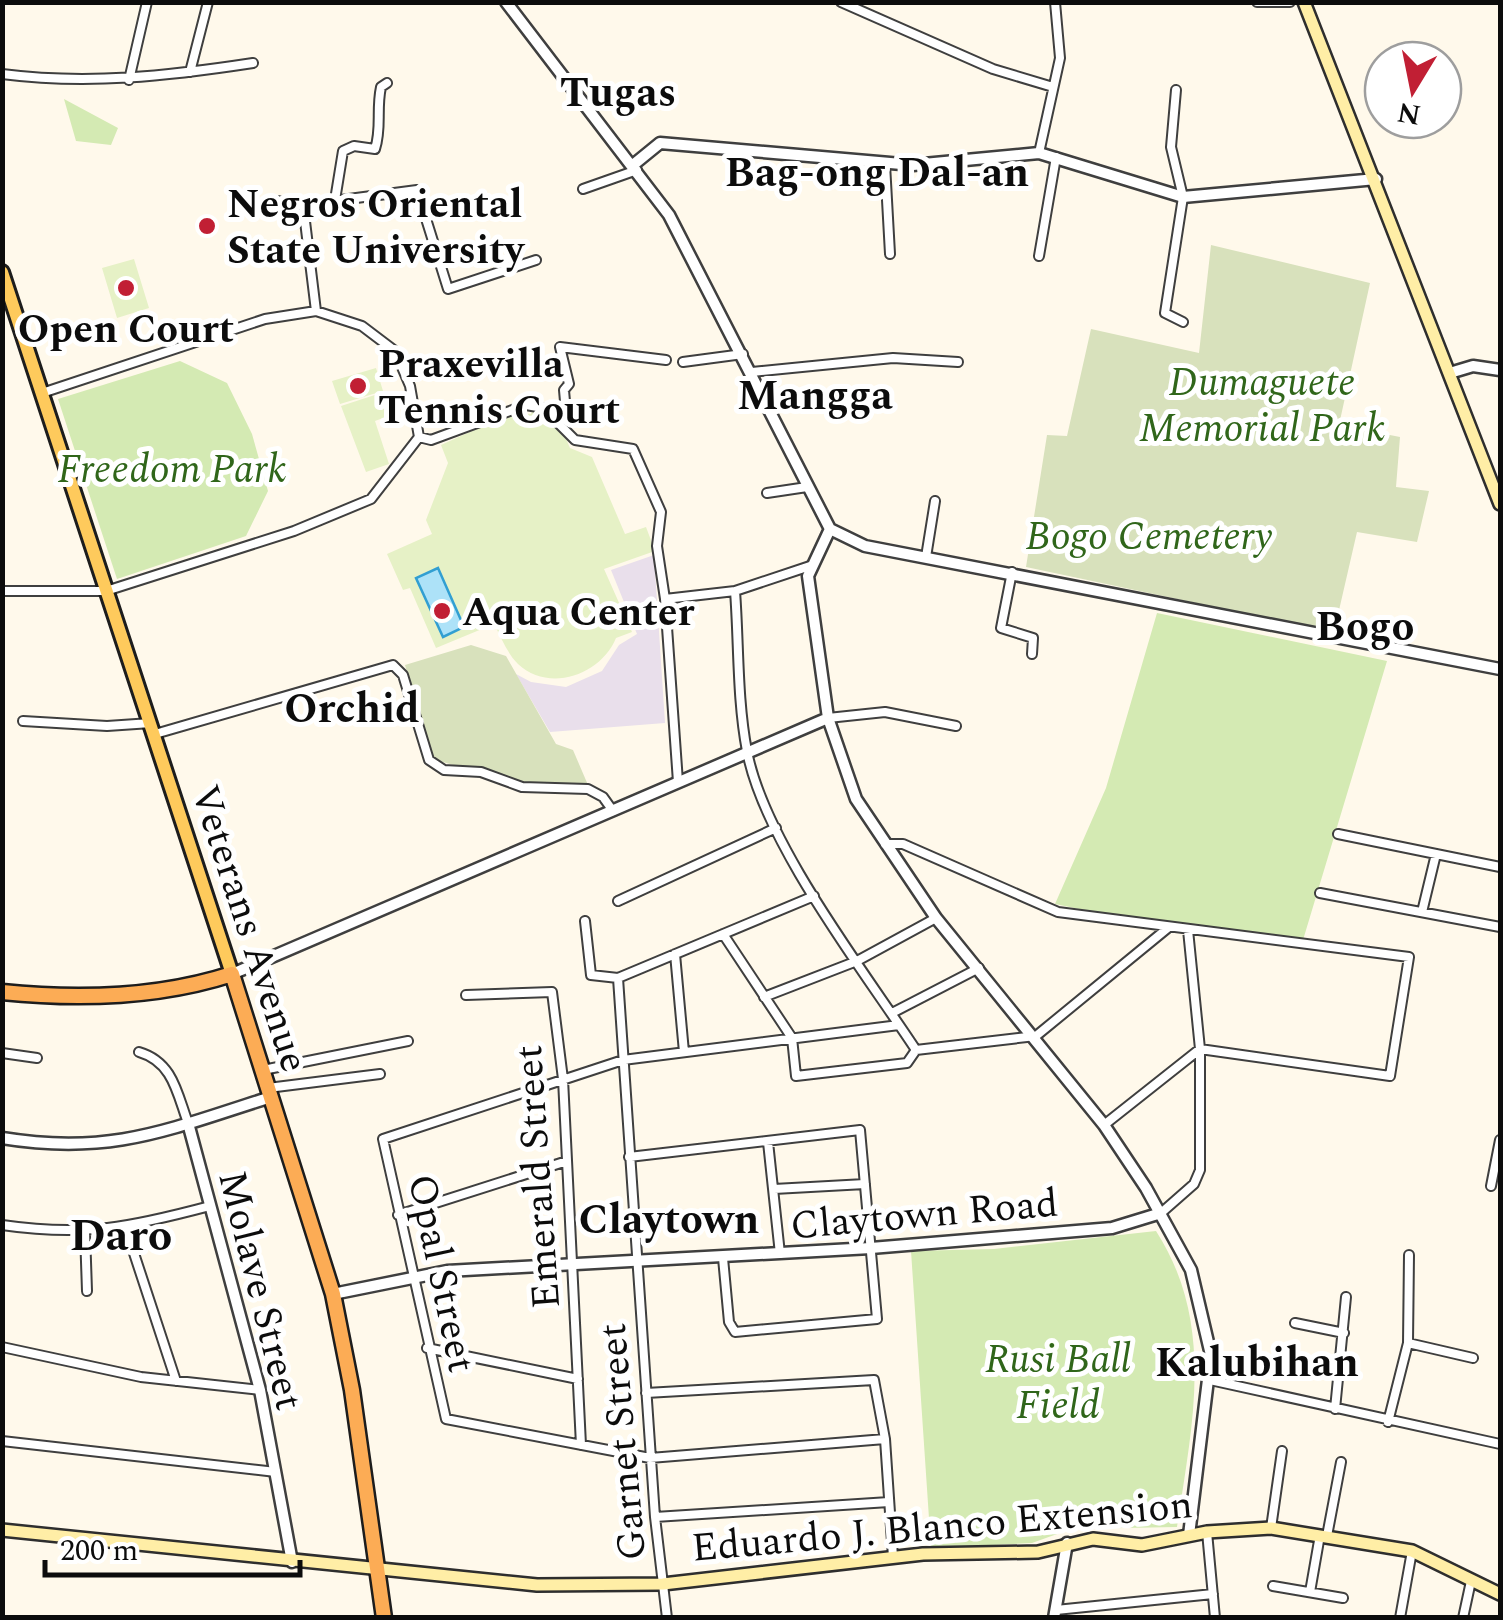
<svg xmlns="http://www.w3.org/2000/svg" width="1503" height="1620" font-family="Spectral,serif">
<rect width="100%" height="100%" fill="#fff9eb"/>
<path fill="#e9dfeb" d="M654 555 665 723 550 732 516 674 531 682 566 687 602 671 619 645 637 634 611 570Z"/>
<path fill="#d4eab3" d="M64 99 118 128 111 145 76 141Z
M180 361 227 383 252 434 268 491 246 536 117 579 58 399Z
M1157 613 1387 661 1303 940 1147 923 1055 904 1106 788Z
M1156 1231C1216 1324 1192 1425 1177 1527L1071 1529 1032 1543 931 1548 911 1251 994 1249Z"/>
<path fill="#d8e1bc" d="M1211 245 1370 283 1339 425 1400 437 1396 487 1429 491 1417 542 1357 532 1334 632 1026 567 1047 435 1067 436 1091 329 1199 353Z
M471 645 506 656 556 744 573 750 588 785 518 783 432 759 405 665Z"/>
<path fill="#e6f1c6" d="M134 259 149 308 117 318 102 268Z
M376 368 383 391 340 404 332 381Z
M384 392 391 415 375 421 389 464 366 472 341 406Z
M533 409 558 420 570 448 592 457 625 534 646 527 655 551 604 569 632 632 616 638C601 675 549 693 518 664 507 653 501 637 494 624L436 648 410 588 403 590 387 554 432 534 426 520 448 463 441 445 511 413 531 414Z"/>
<path fill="#ade2f8" stroke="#329fd2" stroke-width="2.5" d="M438 568 464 627 443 637 416 578Z"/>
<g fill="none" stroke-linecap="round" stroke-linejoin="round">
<g stroke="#3f3f3f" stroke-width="12">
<path id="minor" d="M841 2 993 69 1053 87
M1257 2H1290
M190 72 208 2
M2 74C88 85 168 76 253 63
M129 80 147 2
M1176 90 1171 147 1183 197 1165 313 1183 322
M1039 153 1060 58 1055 2
M885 164 890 254
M583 189 637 170
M335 200 343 151 354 146 375 149C382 128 376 110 381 87L387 83
M277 201 303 205 417 190 448 289 536 260
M303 205 316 311
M1039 256 1056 157
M683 362 743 354
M752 372 893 358 958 362
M558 420 566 413 564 390 569 384 560 347 666 360
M419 437 431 440 526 405 543 408 575 440 633 449 661 512 657 546 665 599 678 782
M767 493 807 487
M926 557 935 501
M1012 572 1001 628 1033 638 1032 654
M2 591H106L294 531 371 499 419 437 410 386 395 351 362 326 316 311 265 319 42 393
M735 591C739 643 737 699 747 751 764 842 864 971 916 1050
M665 599 735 591 810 566
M828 718 885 712 956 726
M23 721 107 726 151 723
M155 734 393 665 403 675 429 760 444 770 481 772 522 787 588 789 603 797 613 811
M1338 834 1500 867
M885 844H903L1058 912 1409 957 1390 1076 1200 1049 1104 1125
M1320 893 1500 927
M618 901 776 828
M1422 912 1436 854
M585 921 591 975 618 978 814 896
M723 934 792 1038 796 1076 907 1063 916 1050
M675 954 684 1052
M618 978 655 1517 667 1618
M466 995 552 992 563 1079 581 1445
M764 997 857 961 936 918
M892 1013 979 968
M916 1050 1036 1036 1169 927
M139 1052C173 1062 177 1093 188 1123
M2 1053 37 1058
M263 1070 408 1041
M268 1088 380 1074
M768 1142 780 1254
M629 1157 860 1130 877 1319 735 1332 729 1322 723 1258
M1491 1186 1500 1140
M774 1189 865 1184
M1161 1213 1194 1184 1200 1170V1049L1188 930
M398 1215 567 1161
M2 1225C85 1237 131 1227 210 1206
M126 1229 176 1381
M85 1232 87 1291
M1295 1323 1344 1333
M1408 1343 1473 1358
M2 1347 141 1377 260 1390
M427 1348 578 1379
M1210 1380 1500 1444
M646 1393 874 1380 885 1439 893 1557
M1335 1409 1346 1297
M1388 1422 1408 1343 1409 1255
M885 1439 650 1458 446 1419 383 1139 623 1060 899 1025
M2 1441 276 1472
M655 1517 889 1502
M1271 1528 1282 1451
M1207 1532 1215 1618
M1327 1536 1341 1462
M1273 1586 1343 1598
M1310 1592 1320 1535
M1056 1610 1213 1594
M1400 1618 1412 1551
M1463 1618 1471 1581"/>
</g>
<g stroke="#3f3f3f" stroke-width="15">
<path id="tertiary" d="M506 2 669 215 830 529 865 546 1500 669
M633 165 660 143 913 165 1039 153 1183 197 1376 179
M1453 372 1473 366 1500 370
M830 529 808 576 828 718 856 799 936 918 1104 1125 1146 1188 1191 1270 1211 1355 1189 1535
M232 974 828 718
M188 1123 260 1390 292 1562
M2 1138C112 1156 169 1129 271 1097
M333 1294 447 1271 871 1248 1112 1228 1161 1213
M1054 1618 1067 1543"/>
</g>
<g stroke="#2e2e2e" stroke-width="16">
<path id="secondary" d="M1304 2 1500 504
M2 1530 537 1585 663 1584 923 1554 1038 1552 1093 1539 1142 1545 1207 1532 1271 1528 1412 1551 1500 1594"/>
</g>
<g stroke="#1d1d1d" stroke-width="18">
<path id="primary" d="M2 272 232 974"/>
</g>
<g stroke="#1d1d1d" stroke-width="19">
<path id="trunk" d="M2 992C80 1000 158 998 232 974L333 1294 352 1390 384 1618"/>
</g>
<use href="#minor" stroke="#fff" stroke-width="8"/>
<use href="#tertiary" stroke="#fff" stroke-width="10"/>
<use href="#secondary" stroke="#ffeea6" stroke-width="11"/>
<use href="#primary" stroke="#feca5c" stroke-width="12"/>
<use href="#trunk" stroke="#fcac55" stroke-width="14"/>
</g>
<g fill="#c11f34" stroke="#fff" stroke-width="4">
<circle cx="207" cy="226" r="10"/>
<circle cx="126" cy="288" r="10"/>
<circle cx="358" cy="386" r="10"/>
<circle cx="442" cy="611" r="10"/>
</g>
<g text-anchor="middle" stroke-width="10" stroke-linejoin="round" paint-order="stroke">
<g font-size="40" font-weight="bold" fill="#0c0c0c" stroke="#fff" text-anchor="start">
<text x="227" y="217">Negros Oriental<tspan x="227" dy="46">State University</tspan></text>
<text x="126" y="342" text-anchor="middle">Open Court</text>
<text x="378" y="377">Praxevilla<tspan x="378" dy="46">Tennis Court</tspan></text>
<text x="462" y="625">Aqua Center</text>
</g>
<g font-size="40" font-style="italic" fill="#30661a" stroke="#fff">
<text x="1262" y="395">Dumaguete<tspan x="1262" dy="46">Memorial Park</tspan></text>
<text x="172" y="482">Freedom Park</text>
<text x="1149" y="549">Bogo Cemetery</text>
<text x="1058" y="1372">Rusi Ball<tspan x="1058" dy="46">Field</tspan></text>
</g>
<g font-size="40" fill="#0c0c0c" stroke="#fff">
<text transform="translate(251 928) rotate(72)" y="14">Veterans Avenue</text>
<text transform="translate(536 1177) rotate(-94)" y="14">Emerald Street</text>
<text transform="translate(924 1213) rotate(-5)" y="14">Claytown Road</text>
<text transform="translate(443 1273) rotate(78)" y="14">Opal Street</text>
<text transform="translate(262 1290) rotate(76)" y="14">Molave Street</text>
<text transform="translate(621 1442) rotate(-95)" y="14">Garnet Street</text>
<text transform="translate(942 1525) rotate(-5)" y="14">Eduardo J. Blanco Extension</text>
</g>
<g font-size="42" font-weight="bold" fill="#0c0c0c" stroke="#fff">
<text x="618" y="106">Tugas</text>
<text x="877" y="186">Bag-ong Dal-an</text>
<text x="815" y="409">Mangga</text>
<text x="1365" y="640">Bogo</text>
<text x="352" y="722">Orchid</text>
<text x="669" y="1233">Claytown</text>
<text x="1257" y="1376">Kalubihan</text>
</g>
<g font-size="45" font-weight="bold" fill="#0c0c0c" stroke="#fff">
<text x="121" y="1250">Daro</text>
</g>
</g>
<rect width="1503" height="1620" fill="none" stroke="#0c0c0c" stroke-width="10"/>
<g transform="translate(1413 90) rotate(190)"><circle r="48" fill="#ffffff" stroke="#9e9e9e" stroke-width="2.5"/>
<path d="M0-8L18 38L0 25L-18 38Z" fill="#c11f34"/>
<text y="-15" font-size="28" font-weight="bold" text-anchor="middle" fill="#0c0c0c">N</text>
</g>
<path d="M45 1560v15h255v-15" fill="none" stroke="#0c0c0c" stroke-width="5"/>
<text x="60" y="1560" font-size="30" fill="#0c0c0c" stroke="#ffffff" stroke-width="8" paint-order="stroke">200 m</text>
</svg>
